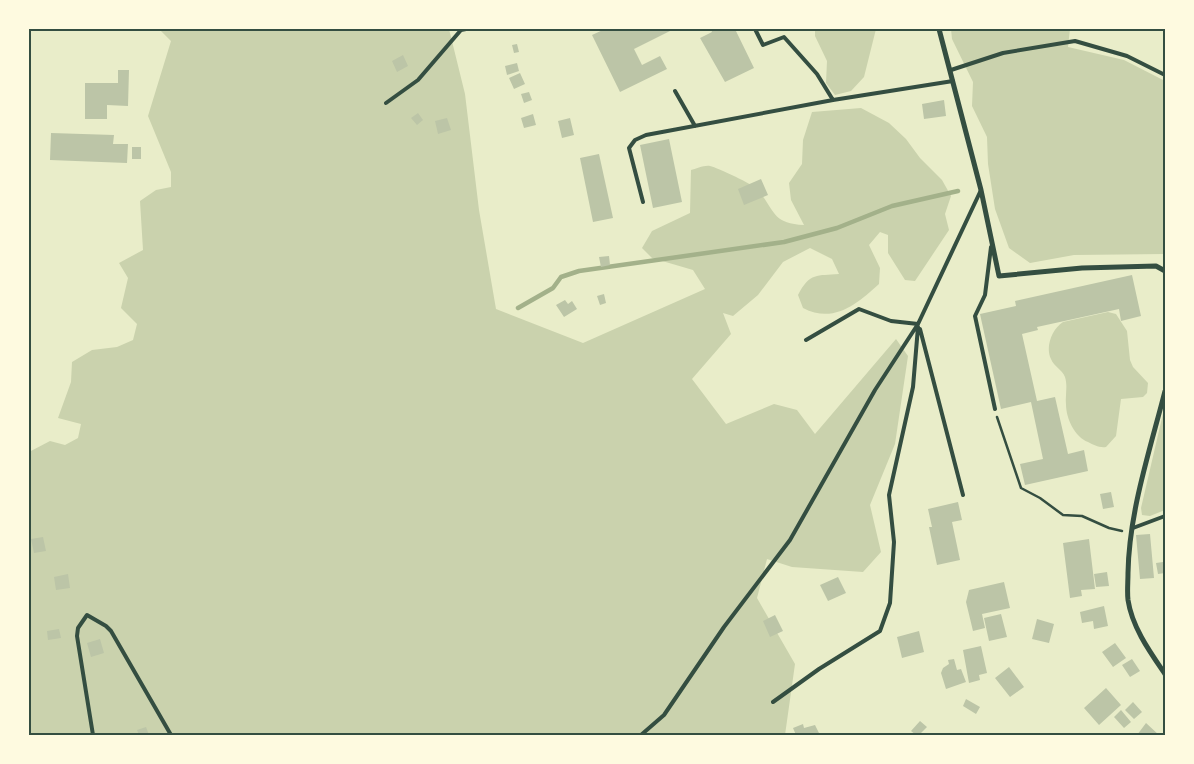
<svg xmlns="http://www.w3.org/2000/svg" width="1194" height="764" font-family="'Sofia Sans Condensed',sans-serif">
<rect width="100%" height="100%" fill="#e9edc9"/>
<path fill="#cad2ad" d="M159 29H449L465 94 479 210 496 309 583 343 705 289 693 270 652 258 642 248 652 231 690 213 691 170C696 169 704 165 710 166 718 168 753 184 758 190 776 212 772 223 804 225L791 200 789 183 802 164 803 140 812 112 861 108 889 123 906 139 920 158 942 180 951 196 945 214 949 230 915 281 905 280 888 253V235L880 232 869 245 880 268 879 284C857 304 834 324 803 308L798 295C810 272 817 276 839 274L832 259 810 248 783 262 758 295 733 316 723 313 731 334 692 379 726 424 774 404 797 410 815 434 896 339 908 356 895 444 870 505 881 552 863 572 792 567 767 559 757 598 795 664 785 735H29V452L50 441 65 445 78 438 81 424 58 418 71 382 72 362 92 350 117 347 133 340 137 324 121 308 128 278 119 263 143 250 140 201 156 190 171 187V172L148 116 171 41Z
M815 29H876L864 77 851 91 835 95 826 83 827 61 815 36Z
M951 29H1070L1068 47 1124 60 1165 81V254L1074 255 1030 263 1009 248 995 209 988 164 987 137 972 106 973 82 952 39Z
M1108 312 1116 314 1127 331 1130 360 1133 367 1148 383 1147 393 1143 397 1121 399 1116 436 1106 447C1099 448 1094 445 1088 442 1075 437 1066 419 1066 404 1065 395 1068 387 1065 377 1062 369 1054 367 1051 359 1045 347 1052 329 1063 322Z
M1165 405V510L1150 516 1142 515 1141 508Z"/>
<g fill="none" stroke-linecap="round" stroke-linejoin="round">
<path stroke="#a3b18a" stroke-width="4.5" d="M518 308 553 288 561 277 579 271 784 242 837 228 892 206 958 191"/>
</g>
<path fill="#bcc5a7" d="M605 29H674L634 49 642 65 660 56 667 69 620 92 592 35Z
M711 29H735L754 68 725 82 700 38 712 32Z
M517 44 519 52 514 53 512 45Z
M403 55 408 66 397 72 392 61Z
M517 63 519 71 507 75 505 66Z
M118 70H129L128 106 107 105V119H85V83H118Z
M520 73 525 84 514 89 509 78Z
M529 92 532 100 524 103 521 94Z
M944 100 946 116 924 119 922 104Z
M418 113 423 120 417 125 411 118Z
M533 114 536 125 524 128 521 118Z
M447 118 451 130 438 134 435 121Z
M570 118 574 135 562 138 558 121Z
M51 133 114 135 113 144H128L127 163 50 160Z
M669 139 682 202 653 208 640 145Z
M132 147H141V159H132Z
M599 154 613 218 593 222 580 158Z
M761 179 768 195 744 205 738 189Z
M609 256 610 265 601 267 599 257Z
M1132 275 1141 316 1121 321 1119 309 1037 327 1038 330 1022 334 1037 401 1055 397 1068 454 1084 450 1088 471 1025 485 1020 464 1043 459 1031 402 1001 409 980 314 1016 306 1015 301Z
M604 294 606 303 600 305 597 296Z
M565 300 568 304 572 301 577 309 564 317 556 305Z
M1111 492 1114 507 1103 509 1100 494Z
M958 502 962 520 952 522 960 560 937 565 929 527H932L928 509Z
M1150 534 1154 578 1140 579 1136 535Z
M43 537 46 551 34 553 31 539Z
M1089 539 1095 589 1081 590 1082 596 1070 598 1063 543Z
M1163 562 1165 573 1158 574 1156 563Z
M1107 572 1109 586 1096 587 1094 574Z
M68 574 70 588 56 590 54 577Z
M838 577 846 593 828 601 820 585Z
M1004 582 1010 608 982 614 985 628 973 631 966 602 969 590Z
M1104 606 1108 626 1094 629 1093 621 1082 623 1080 612Z
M1001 614 1007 637 989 641 984 618Z
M775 615 783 631 770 637 763 621Z
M1037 619 1054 624 1049 643 1032 639Z
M59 629 61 638 48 640 47 631Z
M919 631 924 652 902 658 897 637Z
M100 639 104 653 91 657 87 643Z
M1115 643 1126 658 1113 667 1102 652Z
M981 646 987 673 979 675 980 680 969 683 963 650Z
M954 659 957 670 961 669 966 682 946 689 941 673 943 668 949 664 948 660Z
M1132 659 1140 671 1130 677 1122 665Z
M1009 667 1024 687 1010 697 995 678Z
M1106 688 1121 705 1099 725 1084 708Z
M966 699 980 707 976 714 963 706Z
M1133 702 1142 712 1134 719 1125 710Z
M1121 710 1131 722 1124 728 1114 717Z
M920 721 927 727 919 735H916L911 731Z
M1146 723 1159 735H1137Z
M803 724 804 728 815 725 820 735H796L793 728Z
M146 727 149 735H139L137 730Z"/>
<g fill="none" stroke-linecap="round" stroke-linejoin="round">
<path stroke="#344e41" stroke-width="2.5" d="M997 417 1021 488 1040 498 1063 515 1082 516 1109 528 1122 531"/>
<path stroke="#344e41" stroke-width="4" d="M755 29 763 45 784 37 817 74 833 100
M951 70 1003 53 1075 41 1127 56 1165 75
M675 91 695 126
M386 103 418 80 461 30 466 29
M643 202 629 148 635 140 646 135 833 100 953 81
M991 247 985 295 975 316 995 409
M920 329 963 495
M806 340 859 309 891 321 918 324
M1133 528 1165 516
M773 702 819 669 880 631 890 603 894 542 889 495 913 387 918 327
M93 735 77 636 78 628 87 615 106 626 111 631 171 735
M641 735 664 715 724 627 790 540 875 390 918 324 981 190"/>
<path stroke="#344e41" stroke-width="5" d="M939 29 981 190 999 276 1082 268 1156 266 1165 271
M1165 391C1150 450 1129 512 1128 573 1128 582 1127 592 1128 600 1132 627 1150 652 1165 674"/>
</g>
<rect width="1194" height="764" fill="none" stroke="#fefae0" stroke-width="60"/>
<rect x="30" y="30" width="1134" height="704" fill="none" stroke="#344e41" stroke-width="2"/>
</svg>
